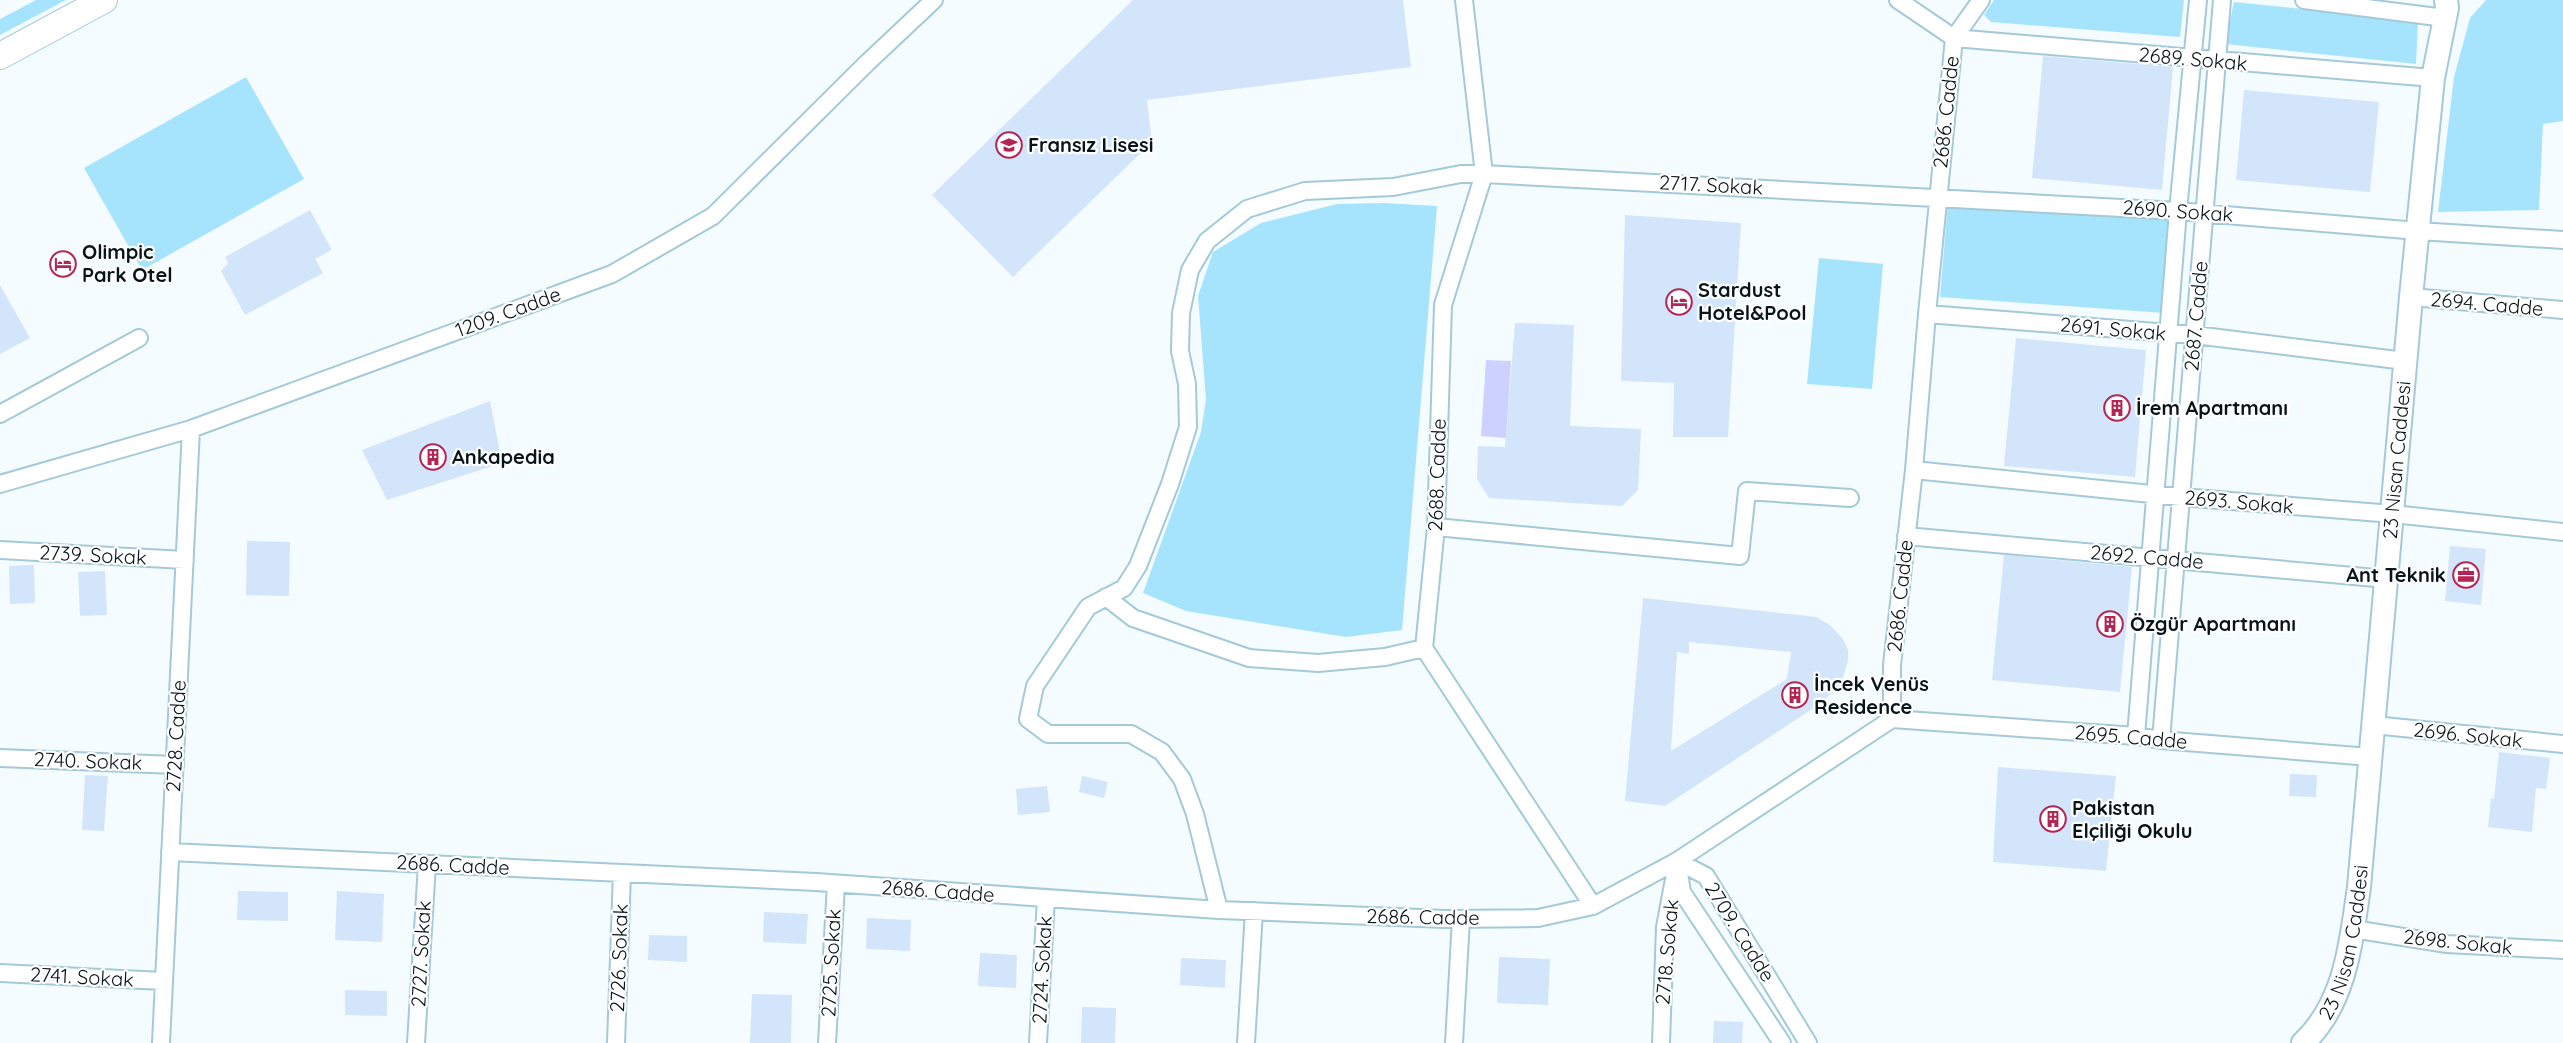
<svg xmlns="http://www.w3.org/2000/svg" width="2563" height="1043" font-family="Quicksand,sans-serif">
<rect width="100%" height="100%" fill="#f4fcff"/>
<path fill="#a6e4fd" d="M36 0H66L0 35V19Z
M1994 0H2184L2180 37 1991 22 1984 15Z
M2486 0H2563V121L2543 124 2539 210 2438 212 2454 77 2470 18Z
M2234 2 2418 21 2416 64 2225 44Z
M246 77 304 179 142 270 84 168Z
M1948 202 2171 219 2164 313 1940 297Z
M1384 203 1437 206 1402 630 1346 637 1186 611 1143 593 1201 432 1206 399 1198 296 1213 252 1261 223 1337 204Z
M1819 258 1883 264 1872 389 1807 384Z"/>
<path fill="#cdd1ff" d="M1486 360 1511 361 1506 438 1481 436Z"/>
<path fill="#d2e5fb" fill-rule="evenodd" d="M1133 0H1403L1411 67 1147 100 1152 142 1013 277 932 195Z
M2043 56 2173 67 2162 190 2032 178Z
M2244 90 2379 102 2370 192 2236 180Z
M310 210 332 250 315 259 323 273 245 315 221 271 228 263 225 257Z
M1625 215 1741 223 1728 437H1673L1674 383 1621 381Z
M0 285 30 338 0 354Z
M1515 323 1574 325 1570 426 1641 429 1638 490 1622 506 1489 498 1477 479 1478 446 1505 447Z
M2016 338 2146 350 2135 477 2004 466Z
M490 401 502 463 387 500 362 450Z
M247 541 290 542 289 596 246 595Z
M2450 546 2486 549 2481 605 2445 601Z
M2004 555 2132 567 2120 692 1992 680Z
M34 565 35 603 10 604 9 566Z
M105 571 107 615 80 616 78 572Z
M1643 598 1817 617 1831 626 1843 639 1848 650V661L1840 686 1818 705 1665 806 1625 801ZM1689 642 1791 652 1787 679 1671 751 1677 652 1689 654Z
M2499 752 2550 758 2546 789 2536 788 2532 832 2488 827 2491 798 2494 799Z
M1998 767 2116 776 2106 871 1993 862Z
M2290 774 2317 775 2316 797 2289 796Z
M85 775 108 776 104 831 82 830Z
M1082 776 1108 782 1104 798 1079 792Z
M1047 786 1050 812 1018 815 1016 789Z
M238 891 288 892V921L237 920Z
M337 891 384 894 382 942 335 940Z
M764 912 808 914 806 944 763 942Z
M867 918 911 920 910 951 866 949Z
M649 935 687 936V962L648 960Z
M980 953 1017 955 1016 988 978 986Z
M1499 957 1550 959 1548 1005 1497 1003Z
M1181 958 1226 960 1225 988 1180 985Z
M345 990 387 991V1016L345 1015Z
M752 994 792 995 791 1043H750Z
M1082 1007 1116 1008 1115 1043H1081Z
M1714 1021 1743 1022 1742 1043H1713Z"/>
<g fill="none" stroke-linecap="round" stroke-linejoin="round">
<g stroke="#a4c9d8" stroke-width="20">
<path id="minor" d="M1464 0 1484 174 1443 305 1436 527 1424 648 1593 906
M1898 0 1954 38 2433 78
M2304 0 2445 18
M2411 297 2563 310
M1927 314 2195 335 2405 361
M0 414 139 338
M1914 470 2181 497 2393 514 2563 532
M0 484 191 429 612 274 713 216 867 63 934 0
M1436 527 1740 556 1747 491 1850 498
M1906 536 2387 579
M0 550 185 560
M1106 597 1133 618 1249 658 1318 663 1385 657 1424 648
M1892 719 2136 736 2161 740 2370 757
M2373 725 2563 744
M2136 736 2178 211 2198 0
M2161 740 2222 0
M0 758 175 765
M170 852 816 882 1219 910 1445 919 1538 918 1593 906 1677 861 1892 719V665L1914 470 1927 314 1954 38 1981 0
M1677 861 1706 876 1808 1043
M1677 861 1682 892 1782 1043
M1219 910 1195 814 1182 779 1162 752 1131 734H1048L1028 719 1035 686 1088 607 1124 588 1138 566 1170 484 1188 427 1187 384 1180 351 1181 313 1190 270 1207 241 1247 209 1305 191 1393 187 1461 174H1484L2178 211 2418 231 2563 240
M2353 929 2447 944 2563 950
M0 973 163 981
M161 1043 191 429
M416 1043 427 864
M616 1043 622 873
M827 1043 836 884
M1038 1043 1046 898
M1246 1043 1254 911
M1454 1043 1461 919
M1661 1043 1665 927 1675 874"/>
</g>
<g stroke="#a4c9d8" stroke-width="26">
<g id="secondary">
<path id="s1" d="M2303 1043C2346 1003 2351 942 2359 887L2411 297 2433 78 2447 8 2446 0"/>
</g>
</g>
<g stroke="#a4c9d8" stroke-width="28">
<path id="primary" d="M0 56 104 0"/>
</g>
<use href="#minor" stroke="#fff" stroke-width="16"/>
<use href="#secondary" stroke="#fff" stroke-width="22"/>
<use href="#primary" stroke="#fff" stroke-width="26"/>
</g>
<defs>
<g id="school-ring" transform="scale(1.35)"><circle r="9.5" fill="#fff" stroke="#b52554" stroke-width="1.5"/><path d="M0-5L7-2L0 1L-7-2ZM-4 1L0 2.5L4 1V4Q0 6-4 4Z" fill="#b52554"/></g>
<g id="hotel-ring" transform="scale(1.35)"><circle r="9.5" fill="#fff" stroke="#b52554" stroke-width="1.5"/><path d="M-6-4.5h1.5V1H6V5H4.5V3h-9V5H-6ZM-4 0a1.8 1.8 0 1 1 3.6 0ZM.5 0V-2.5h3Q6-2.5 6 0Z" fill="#b52554"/></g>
<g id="building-ring" transform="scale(1.35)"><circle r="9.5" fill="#fff" stroke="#b52554" stroke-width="1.5"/><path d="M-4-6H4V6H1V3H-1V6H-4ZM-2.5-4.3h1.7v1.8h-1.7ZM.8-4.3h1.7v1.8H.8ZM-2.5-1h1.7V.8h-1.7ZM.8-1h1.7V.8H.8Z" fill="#b52554"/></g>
<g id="office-ring" transform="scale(1.35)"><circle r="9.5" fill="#fff" stroke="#b52554" stroke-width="1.5"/><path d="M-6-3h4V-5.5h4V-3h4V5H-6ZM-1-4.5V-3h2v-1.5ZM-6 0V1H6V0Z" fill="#b52554"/></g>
</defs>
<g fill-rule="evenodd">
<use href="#school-ring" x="1009" y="145"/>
<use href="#hotel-ring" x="63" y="264"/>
<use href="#hotel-ring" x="1679" y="302"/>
<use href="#building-ring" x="2117" y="408"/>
<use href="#building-ring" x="433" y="457"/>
<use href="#office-ring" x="2466" y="575"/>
<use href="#building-ring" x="2110" y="624"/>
<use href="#building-ring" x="1795" y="695"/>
<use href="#building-ring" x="2053" y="819"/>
</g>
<g text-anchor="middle" stroke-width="4.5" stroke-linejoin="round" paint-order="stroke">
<g font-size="20" fill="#07151a" stroke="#fff">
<text transform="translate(2193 59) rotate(5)" y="7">2689. Sokak</text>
<text transform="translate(1946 112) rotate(-84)" y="7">2686. Cadde</text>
<text transform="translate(1711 185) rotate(3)" y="7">2717. Sokak</text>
<text transform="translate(2178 211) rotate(4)" y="7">2690. Sokak</text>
<text transform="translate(2487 304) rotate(5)" y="7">2694. Cadde</text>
<text transform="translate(508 312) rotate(-20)" y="7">1209. Cadde</text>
<text transform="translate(2196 316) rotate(-85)" y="7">2687. Cadde</text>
<text transform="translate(2113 329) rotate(5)" y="7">2691. Sokak</text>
<text dy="7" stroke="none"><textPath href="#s1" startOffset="598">23 Nisan Caddesi</textPath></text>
<text transform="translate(1437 475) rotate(-88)" y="7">2688. Cadde</text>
<text transform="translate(2239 502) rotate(5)" y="7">2693. Sokak</text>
<text transform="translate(93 555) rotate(3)" y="7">2739. Sokak</text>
<text transform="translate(2147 557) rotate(5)" y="7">2692. Cadde</text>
<text transform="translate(1900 596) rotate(-84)" y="7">2686. Cadde</text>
<text transform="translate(2468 735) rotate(6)" y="7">2696. Sokak</text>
<text transform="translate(176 736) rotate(-87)" y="7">2728. Cadde</text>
<text transform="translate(2131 737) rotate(5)" y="7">2695. Cadde</text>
<text transform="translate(88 761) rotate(2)" y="7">2740. Sokak</text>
<text transform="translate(453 865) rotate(3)" y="7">2686. Cadde</text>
<text transform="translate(938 891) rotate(4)" y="7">2686. Cadde</text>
<text transform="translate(1423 917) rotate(1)" y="7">2686. Cadde</text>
<text transform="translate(1740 932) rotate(58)" y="7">2709. Cadde</text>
<text dy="7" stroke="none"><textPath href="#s1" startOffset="112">23 Nisan Caddesi</textPath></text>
<text transform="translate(2458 942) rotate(6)" y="7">2698. Sokak</text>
<text transform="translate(1667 952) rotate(-85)" y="7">2718. Sokak</text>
<text transform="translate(421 954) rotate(-87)" y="7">2727. Sokak</text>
<text transform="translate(619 958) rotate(-88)" y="7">2726. Sokak</text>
<text transform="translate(831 963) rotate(-87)" y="7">2725. Sokak</text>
<text transform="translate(1042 970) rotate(-87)" y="7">2724. Sokak</text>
<text transform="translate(82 977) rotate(3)" y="7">2741. Sokak</text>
</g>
<g font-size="20" font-weight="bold" fill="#07151a" stroke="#fff" text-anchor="start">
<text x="1028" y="152">Fransız Lisesi</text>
<text x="82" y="259">Olimpic<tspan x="82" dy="23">Park Otel</tspan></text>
<text x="1698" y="297">Stardust<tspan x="1698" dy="23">Hotel&amp;Pool</tspan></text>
<text x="2136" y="415">İrem Apartmanı</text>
<text x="452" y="464">Ankapedia</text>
<text x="2446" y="582" text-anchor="end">Ant Teknik</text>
<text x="2130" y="631">Özgür Apartmanı</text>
<text x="1814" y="691">İncek Venüs<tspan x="1814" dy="23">Residence</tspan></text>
<text x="2072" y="815">Pakistan<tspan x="2072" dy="23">Elçiliği Okulu</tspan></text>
</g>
</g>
</svg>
